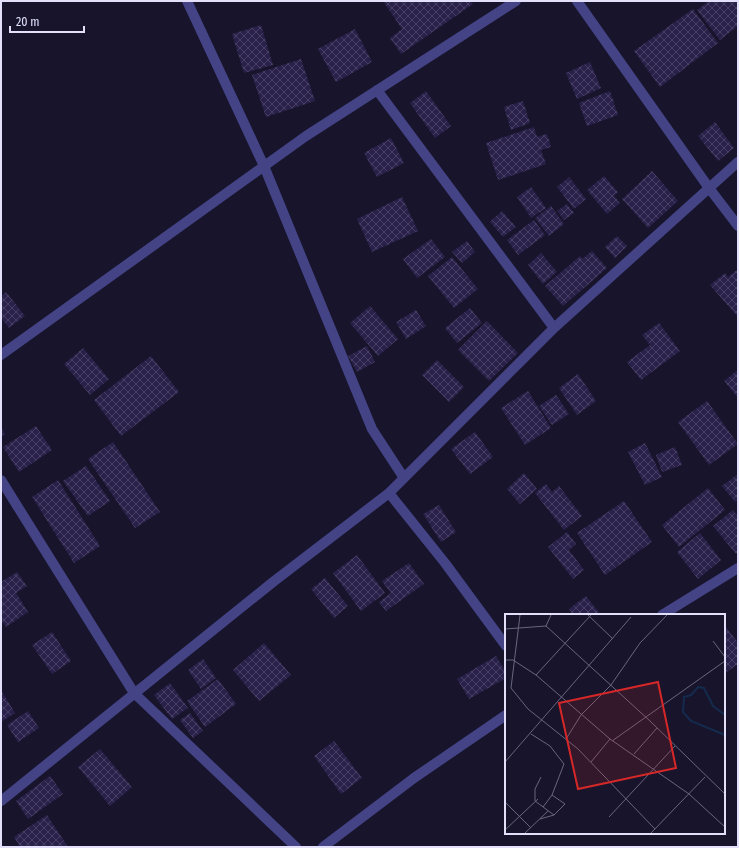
<svg xmlns="http://www.w3.org/2000/svg" width="739" height="848" font-family="'Fira Sans Condensed',sans-serif">
<defs>
<pattern id="building-cross-hatch" width="8" height="8" patternUnits="userSpaceOnUse"><rect width="8" height="8" fill="#29214a"/><path d="M0 0l8 8M0 8l8-8" fill="none" stroke="#484165"/></pattern>
</defs>
<rect width="100%" height="100%" fill="#17142b"/>
<path fill="url(#building-cross-hatch)" d="M383 1H470L473 4 401 54 390 38 402 29Z
M709 1H738V26L720 40 697 10Z
M693 9 718 43 660 87 634 51Z
M261 25 273 65 244 73 232 34Z
M355 29 372 62 336 82 318 49Z
M301 59 315 101 266 117 252 75Z
M590 62 601 88 577 99 566 73Z
M426 91 451 126 435 138 410 103Z
M610 91 618 115 587 126 579 103Z
M523 101 530 123 511 130 504 107Z
M715 122 734 148 718 161 698 136Z
M534 127 537 137 547 134 551 147 541 150 546 164 498 180 486 143Z
M391 138 404 163 377 177 364 153Z
M652 171 678 201 648 228 622 199Z
M604 176 618 192 614 196 620 203 607 214 587 190Z
M569 177 586 199 574 209 557 187Z
M531 187 546 208 531 218 517 197Z
M402 197 418 231 372 252 357 219Z
M567 204 574 213 564 220 557 211Z
M551 206 564 224 549 236 535 218Z
M502 211 516 227 503 237 490 222Z
M534 220 545 235 518 255 507 240Z
M617 236 627 246 615 258 605 247Z
M431 239 445 257 417 278 403 259Z
M467 241 475 252 462 263 452 252Z
M592 251 607 268 563 306 545 286 580 256 582 259Z
M541 253 557 272 543 284 528 265Z
M452 257 478 289 454 308 428 276Z
M738 269V315L737 316 710 285 725 273 728 277Z
M6 292 25 316 9 328 1 318V296Z
M370 306 398 339 378 356 350 323Z
M470 308 482 323 457 343 445 328Z
M416 310 426 326 406 339 396 322Z
M487 321 518 353 489 381 458 350Z
M659 323 680 351 641 380 627 362 650 345 642 335Z
M367 346 375 362 357 372 348 356Z
M83 348 109 379 90 395 64 364Z
M151 356 179 392 121 436 94 400Z
M437 360 464 387 449 402 422 375Z
M738 370V398L724 381Z
M578 374 596 401 577 415 559 388Z
M528 391 551 428 525 445 501 408Z
M556 395 569 414 552 425 539 406Z
M707 401 738 444 709 465 678 422Z
M36 426 52 450 19 472 3 447Z
M1 427 5 434 1 437Z
M475 432 493 457 470 474 451 449Z
M113 442 160 512 135 528 88 459Z
M645 443 662 477 645 485 628 452Z
M675 447 682 465 662 472 656 455Z
M86 466 110 501 88 516 63 481Z
M524 473 537 489 520 504 507 489Z
M738 474V500L735 502 722 486Z
M58 480 100 546 74 563 32 497Z
M546 484 552 492 559 486 582 516 564 530 535 493Z
M708 488 725 510 679 547 662 525Z
M624 501 652 542 605 575 577 533Z
M439 505 456 532 441 542 423 514Z
M733 510 738 516V552L736 554 713 526Z
M567 532 576 544 569 550 584 570 573 579 548 547Z
M700 533 721 560 698 579 677 552Z
M357 555 385 593 361 611 333 573Z
M409 563 424 584 386 611 379 602 391 593 382 581Z
M17 572 27 586 16 593 28 612 6 627 1 620V582Z
M325 578 348 606 334 618 311 589Z
M586 596 601 615H573L569 609Z
M724 624 738 643V664L724 674Z
M52 632 71 661 52 674 32 645Z
M264 643 291 675 259 701 233 670Z
M496 656 506 672V678L469 699 457 679Z
M203 659 216 678 201 689 188 670Z
M218 679 236 704 205 727 187 701Z
M170 683 188 708 172 719 154 695Z
M1 690 15 713 1 722Z
M28 711 39 728 18 742 7 725Z
M190 713 203 731 193 738 180 720Z
M334 741 362 778 341 794 314 756Z
M100 749 132 787 110 806 78 767Z
M50 776 63 794 28 819 16 801Z
M47 815 68 847H20L14 837Z"/>
<g fill="none" stroke-linecap="round" stroke-linejoin="round">
<path stroke="#444386" stroke-width="10" d="M187 1 264 166 372 429 404 478
M577 1 709 188 738 226
M377 90 554 328
M1 355 306 136 516 1
M1 480 134 693 296 847
M389 493 445 563 506 646
M662 615 738 568
M1 801 273 582 389 493 554 328 738 162
M323 847 414 778 506 715"/>
</g>
<g transform="translate(505 614)">
<rect width="220" height="220" fill="#17142b"/>
<path fill="none" stroke="#142b4e" stroke-width="2" d="M220 101 208 92 199 74 193 73 186 81 179 83 178 98 186 107 220 121"/>
<path fill="none" stroke="#69667f" stroke-width="1" d="M15 1 6 74 23 95 73 135 150 215M83 1 108 25M41 12 46 1M0 15 41 12 145 107 220 180M208 27 220 43M0 46H8L31 61 105 125 184 180 220 213M31 61 86 1M26 120 45 132 59 150 47 181 38 193M61 125 76 101 106 71 135 29 162 1M107 127 220 47M129 140 152 114M0 148 126 3M86 148 105 125M30 187V175L36 163M30 187 49 201M0 188 26 214M104 203 170 132M35 205 49 201 60 190 47 181M0 216 33 185M20 219 43 197M146 219 200 163"/>
<path fill="#d62828" fill-opacity="0.15" stroke="#d62828" stroke-width="2" d="M153 68 171 154 73 175 54 89Z"/>
<rect width="220" height="220" fill="none" stroke="#e3e0fc" stroke-width="2"/>
</g>
<rect width="739" height="848" fill="none" stroke="#e3e0fc" stroke-width="4"/>
<path d="M10 26v6h74v-6" fill="none" stroke="#e3e0fc" stroke-width="2"/>
<text x="16" y="26" font-size="12" fill="#e3e0fc" stroke="#17142b" stroke-width="3" paint-order="stroke">20 m</text>
</svg>
